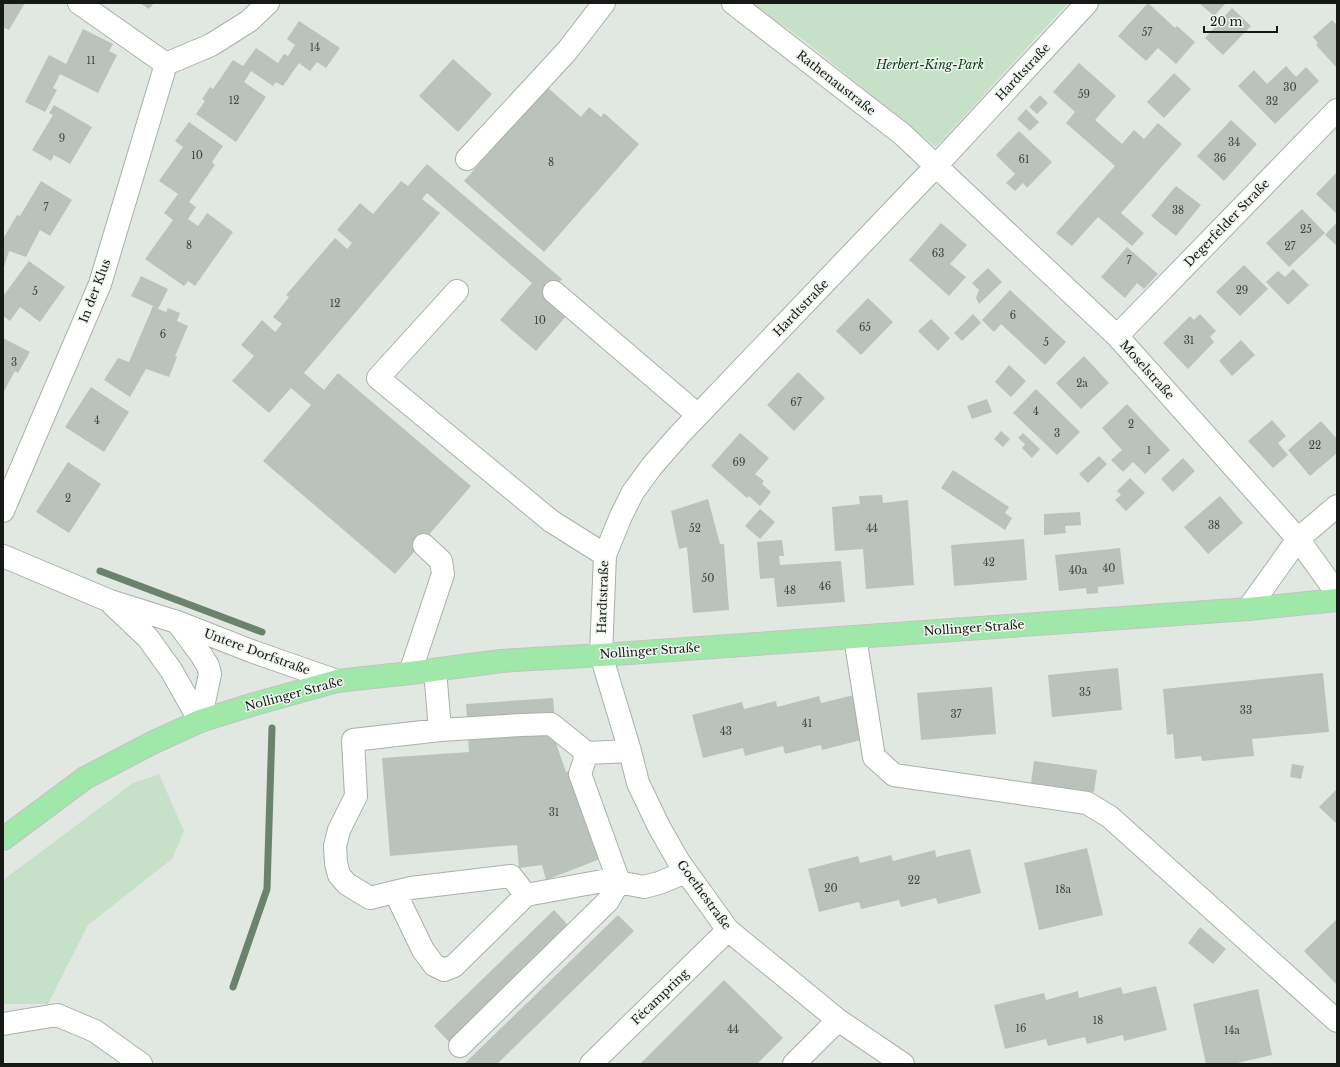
<svg xmlns="http://www.w3.org/2000/svg" width="1340" height="1067" font-family="'Libre Baskerville',serif">
<rect width="100%" height="100%" fill="#e1e8e2"/>
<path fill="#c7e1c8" d="M751 3H1068L936 147 806 42Z
M159 774 184 831 172 859 88 925 48 1004H3V880L133 783Z"/>
<g fill="none" stroke-linecap="round" stroke-linejoin="round">
<path stroke="#6b826d" stroke-width="7" d="M100 571 262 632
M233 987 267 889 272 728"/>
</g>
<path fill="#bbc2bc" d="M3 3H25L9 30 3 27Z
M140 3H154L149 9Z
M1148 3 1175 28 1177 26 1195 42 1176 64 1158 48 1146 61 1118 36Z
M1199 3H1226L1214 16Z
M1232 8 1251 26 1223 55 1205 38Z
M1332 20 1337 25V68L1316 45 1318 43 1313 37Z
M299 21 340 48 326 68 317 62 310 71 299 63 283 86 276 82 273 86 251 71 244 82 266 97 236 142 196 114 205 101 202 99 210 87 213 89 233 60 243 66 256 48 278 63 284 54 288 56 295 45 287 39Z
M83 29 113 44 109 51 117 55 98 93 60 74 53 88 57 90 45 112 25 102 49 55 66 64Z
M453 59 492 94 458 132 419 96Z
M1079 63 1116 96 1095 120 1122 144 1134 130 1144 139 1158 123 1182 144 1121 213 1144 233 1132 246 1098 217 1072 246 1056 233 1115 166 1066 123 1075 112 1053 92Z
M1286 66 1296 77 1306 67 1319 81 1275 124 1238 86 1254 70 1267 84Z
M1174 73 1191 89 1164 118 1147 102Z
M547 87 581 117 589 107 601 117 604 113 639 144 544 252 464 181Z
M1040 95 1048 103 1037 114 1029 107Z
M54 105 92 127 70 164 54 155 51 161 32 150 53 115 49 113Z
M1026 109 1039 122 1030 131 1017 119Z
M1231 120 1257 144 1224 181 1197 156Z
M189 122 223 146 212 162 215 165 189 202 196 207 188 219 198 226 207 213 233 232 195 286 188 281 184 286 145 259 173 220 164 213 178 194 159 181 183 147 175 141Z
M1019 131 1052 162 1027 188 1023 183 1015 191 1006 183 1015 174 996 155Z
M427 164 562 279 547 296 568 314 536 351 500 320 532 283 427 193 422 199 440 213 304 373 324 390 338 373 471 486 395 574 263 461 311 405 291 388 269 413 232 381 254 356 241 345 262 320 275 332 282 324 273 317 289 297 286 295 335 238 347 249 352 243 337 230 360 203 373 214 401 181 408 186Z
M1337 172V214L1316 194Z
M41 181 72 200 50 236 40 230 26 257 9 251 3 270V239L17 215 20 216Z
M1176 186 1201 205 1176 236 1151 216Z
M1302 209 1325 233 1289 267 1266 243Z
M1337 222V246L1325 235Z
M941 223 967 245 950 264 966 277 949 296 909 260Z
M1127 247 1158 274 1144 289 1137 283 1125 298 1101 277Z
M29 261 65 287 40 322 20 307 10 321 3 316V295H4Z
M1244 265 1268 289 1240 316 1216 292Z
M988 268 1002 282 979 304 976 298 979 290 972 283Z
M1293 269 1309 285 1288 305 1266 282 1278 271 1285 277Z
M141 276 168 289 158 309 166 312 168 308 180 313 177 321 188 326 175 356 177 357 169 377 146 369 130 397 104 380 118 358 129 362 153 306 131 296Z
M1010 290 1066 342 1045 365 1001 324 994 332 982 320Z
M868 298 893 322 861 355 836 331Z
M973 314 981 323 962 341 954 333Z
M1200 314 1216 331 1210 337 1214 342 1188 369 1163 343 1190 316 1194 320Z
M931 319 950 338 938 351 918 331Z
M3 338 30 352 18 373 15 371 3 393Z
M1241 340 1255 355 1232 376 1219 361Z
M1084 356 1109 383 1081 409 1056 383Z
M1009 365 1026 381 1011 397 995 382Z
M798 372 825 398 794 431 767 405Z
M91 387 129 412 104 452 65 427Z
M1036 389 1080 432 1057 455 1013 413Z
M987 399 992 412 972 419 967 406Z
M1127 404 1170 450 1145 474 1133 462 1123 472 1111 460 1122 450 1102 428Z
M1272 420 1286 436 1278 443 1288 455 1273 468 1248 441Z
M1321 421 1337 439V453L1310 476 1288 450Z
M1001 431 1010 439 1003 447 994 439Z
M740 433 769 458 755 474 764 481 762 484 771 492 760 506 749 496 747 498 711 466Z
M1023 433 1040 449 1032 458 1022 448 1025 444 1018 438Z
M1099 456 1107 464 1088 483 1079 474Z
M1183 458 1195 471 1173 492 1161 479Z
M68 462 101 484 69 533 36 512Z
M953 470 1009 507 1005 513 1012 518 1005 530 941 488Z
M1130 478 1145 493 1126 511 1115 500 1121 495 1117 491Z
M882 495 883 503 908 500 914 585 866 589 863 549 835 551 832 507 860 504 859 496Z
M1220 496 1243 523 1208 554 1184 527Z
M708 499 720 544H724L729 610 693 613 687 547 679 549 671 511Z
M760 509 775 522 760 539 745 526Z
M1080 512 1081 525 1065 526 1066 533 1044 535V514Z
M1024 539 1027 580 954 586 951 545Z
M782 540 784 556H779L780 565 841 561 845 602 777 607 774 578 760 579 757 542Z
M1120 548 1124 584 1098 587V593L1087 594 1086 588 1059 591 1055 555Z
M1118 668 1122 710 1052 717 1048 675Z
M1323 673 1329 732 1252 739 1254 756 1202 761 1201 756 1175 759 1173 734 1167 735 1163 689Z
M992 687 996 734 921 740 917 693Z
M854 695 865 739 822 750 821 745 785 754 783 746 745 756 743 748 703 758 692 715 742 702 744 709 776 701 777 707 819 696 821 703Z
M553 698 557 746 566 772 570 770 600 859 546 880 542 865 519 868 517 845 390 856 382 758 469 752 466 704Z
M1034 761 1097 770 1094 792 1031 783Z
M1292 764 1304 766 1301 779 1290 777Z
M1337 789V824L1319 807Z
M1087 848 1103 915 1039 930 1024 863Z
M970 849 981 893 938 904 936 898 901 907 899 900 861 909 859 902 819 912 808 869 858 856 860 863 891 855 893 861 935 850 936 857Z
M554 910 569 926 450 1043 434 1026Z
M618 915 634 931 497 1064H464Z
M1337 919V985L1304 951Z
M1200 927 1226 949 1213 964 1188 943Z
M724 980 783 1038 757 1064H640Z
M1156 986 1167 1030 1124 1041 1123 1035 1087 1044 1085 1037 1048 1046 1046 1039 1005 1049 994 1005 1044 993 1046 1000 1078 991 1079 998 1121 987 1123 994Z
M1258 989 1272 1055 1233 1064H1206L1193 1004Z"/>
<g fill="none" stroke-linecap="round" stroke-linejoin="round">
<g stroke="#a9afa9" stroke-width="24">
<path id="minor" d="M733 3 902 134 1117 336 1298 539 1337 593
M166 64 211 45 249 21 268 3
M467 159 567 51 604 3
M457 291 378 378 551 521 605 555
M554 292 698 415
M1117 336 1337 110
M3 511 100 284 166 64 79 3
M3 556 110 601 177 622 254 652 337 681
M113 605 148 638 171 670 200 721
M1248 609 1298 539 1337 506
M177 622 202 656 208 666 210 674 200 721
M855 637 874 757 894 775 1087 803 1110 817 1337 1021
M435 670 440 730 521 725 551 724 587 753 630 751
M410 673 443 574 441 561 424 545
M440 730 353 740 356 796 339 830 335 846 336 863 339 875 347 884 370 898 411 888 511 876 526 895 608 880 644 887 659 883 686 872
M395 892 423 950 434 965 444 970 454 966 526 895
M3 1024 57 1015 95 1031 141 1064
M460 1046 608 901 619 882 580 774 587 753
M591 1064 728 930
M794 1064 838 1020
M903 1064 838 1020 728 930 679 862 659 827 638 783 630 751 601 655 605 555 621 516 633 492 652 466 680 434 935 167 1087 3"/>
</g>
<g stroke="#c2c3c2" stroke-width="24">
<path id="major" d="M3 839 85 778 152 743 200 721 251 705 337 681 410 673 501 661 601 655 1248 609 1337 600"/>
</g>
<use href="#minor" stroke="#fff" stroke-width="22"/>
<use href="#major" stroke="#a0e8aa" stroke-width="22"/>
</g>
<g text-anchor="middle" stroke-width="3" stroke-linejoin="round" paint-order="stroke">
<g font-size="10" fill="#3f4340">
<text x="1147" y="36">57</text>
<text x="315" y="51">14</text>
<text x="91" y="64">11</text>
<text x="1290" y="91">30</text>
<text x="1084" y="98">59</text>
<text x="234" y="104">12</text>
<text x="1272" y="105">32</text>
<text x="62" y="142">9</text>
<text x="1234" y="146">34</text>
<text x="197" y="159">10</text>
<text x="1220" y="162">36</text>
<text x="1024" y="163">61</text>
<text x="551" y="166">8</text>
<text x="46" y="211">7</text>
<text x="1178" y="214">38</text>
<text x="1306" y="233">25</text>
<text x="189" y="249">8</text>
<text x="1290" y="250">27</text>
<text x="938" y="257">63</text>
<text x="1129" y="264">7</text>
<text x="1242" y="294">29</text>
<text x="35" y="295">5</text>
<text x="335" y="307">12</text>
<text x="1013" y="319">6</text>
<text x="540" y="324">10</text>
<text x="865" y="331">65</text>
<text x="163" y="338">6</text>
<text x="1189" y="344">31</text>
<text x="1046" y="346">5</text>
<text x="14" y="366">3</text>
<text x="1082" y="387">2a</text>
<text x="796" y="406">67</text>
<text x="1036" y="415">4</text>
<text x="97" y="424">4</text>
<text x="1131" y="428">2</text>
<text x="1057" y="437">3</text>
<text x="1315" y="449">22</text>
<text x="1149" y="454">1</text>
<text x="739" y="466">69</text>
<text x="68" y="502">2</text>
<text x="1214" y="529">38</text>
<text x="695" y="532">52</text>
<text x="872" y="532">44</text>
<text x="989" y="566">42</text>
<text x="1109" y="572">40</text>
<text x="1078" y="574">40a</text>
<text x="708" y="582">50</text>
<text x="825" y="590">46</text>
<text x="790" y="594">48</text>
<text x="1085" y="696">35</text>
<text x="1246" y="714">33</text>
<text x="956" y="718">37</text>
<text x="807" y="727">41</text>
<text x="726" y="735">43</text>
<text x="554" y="816">31</text>
<text x="914" y="884">22</text>
<text x="831" y="892">20</text>
<text x="1063" y="893">18a</text>
<text x="1098" y="1024">18</text>
<text x="1021" y="1032">16</text>
<text x="733" y="1033">44</text>
<text x="1232" y="1034">14a</text>
</g>
<g font-size="12" font-style="italic" fill="#0f4018" stroke="#eff5ef">
<text x="930" y="69">Herbert-King-Park</text>
</g>
<g font-size="12" fill="#161916" stroke="#eff5ef">
<text transform="translate(1023 72) rotate(-47)" y="4">Hardtstraße</text>
<text transform="translate(836 83) rotate(38)" y="4">Rathenaustraße</text>
<text transform="translate(1227 223) rotate(-46)" y="4">Degerfelder Straße</text>
<text transform="translate(95 291) rotate(-69)" y="4">In der Klus</text>
<text transform="translate(801 308) rotate(-46)" y="4">Hardtstraße</text>
<text transform="translate(1147 370) rotate(48)" y="4">Moselstraße</text>
<text transform="translate(603 597) rotate(-88)" y="4">Hardtstraße</text>
<text transform="translate(974 628) rotate(-4)" y="4">Nollinger Straße</text>
<text transform="translate(650 651) rotate(-4)" y="4">Nollinger Straße</text>
<text transform="translate(257 652) rotate(20)" y="4">Untere Dorfstraße</text>
<text transform="translate(294 694) rotate(-15)" y="4">Nollinger Straße</text>
<text transform="translate(704 895) rotate(54)" y="4">Goethestraße</text>
<text transform="translate(660 997) rotate(-44)" y="4">Fécampring</text>
</g>
</g>
<rect width="1340" height="1067" fill="none" stroke="#161916" stroke-width="8"/>
<path d="M1204 26v6h73v-6" fill="none" stroke="#161916" stroke-width="2"/>
<text x="1210" y="26" font-size="12" fill="#161916" stroke="#eff5ef" stroke-width="3" paint-order="stroke">20 m</text>
</svg>
